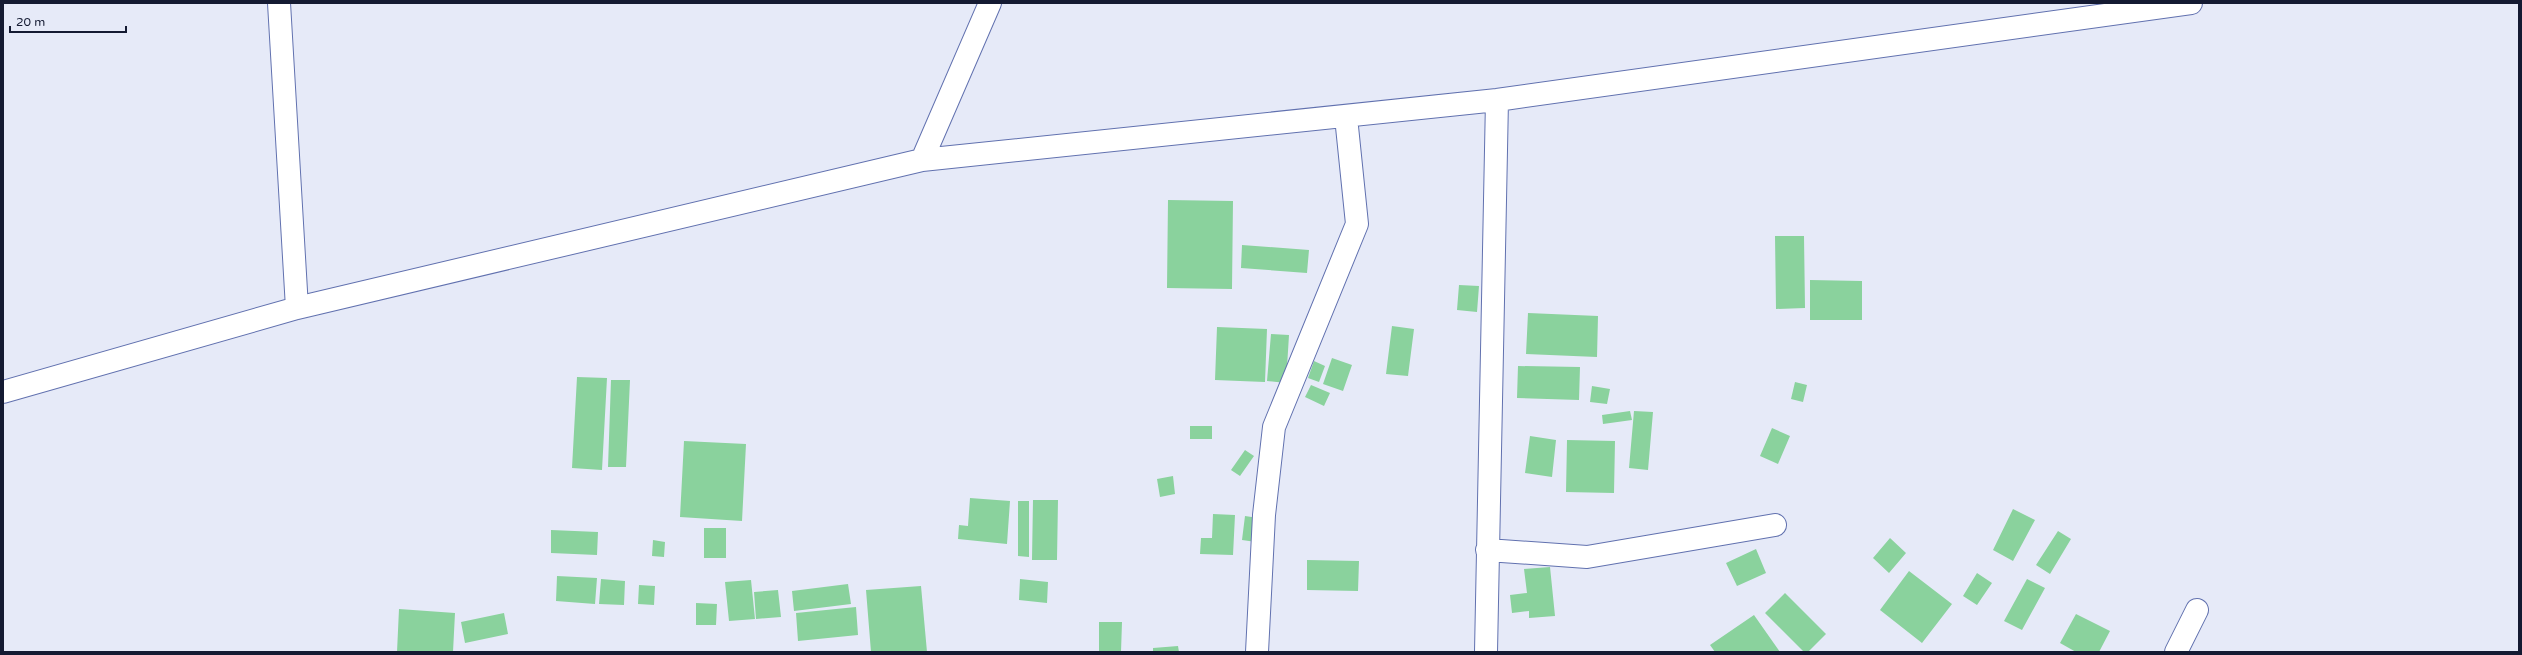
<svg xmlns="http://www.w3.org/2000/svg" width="2522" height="655" font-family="'Varela Round',sans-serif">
<rect width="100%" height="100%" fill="#e6eaf8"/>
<path fill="#8ad29d" d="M1168 200 1233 201 1232 289 1167 288Z
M1775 236H1804L1805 308 1776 309Z
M1242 245 1309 250 1307 273 1241 268Z
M1810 280 1862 281V320H1810Z
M1459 285 1479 286 1477 312 1457 310Z
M1528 313 1598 316 1597 357 1526 354Z
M1392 326 1414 329 1408 376 1386 374Z
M1217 327 1267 329 1265 382 1215 380Z
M1271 334 1289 335 1286 383 1267 381Z
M1332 358 1352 365 1343 391 1323 384Z
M1314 361 1325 366 1319 382 1308 378Z
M1518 366 1580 367 1579 400 1517 398Z
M577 377 607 378 602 470 572 468Z
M611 380H630L626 467H608Z
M1795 382 1807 385 1803 402 1791 399Z
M1311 385 1330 393 1324 406 1305 397Z
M1592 386 1610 389 1607 404 1590 402Z
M1630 411 1632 420 1603 424 1602 415Z
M1634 411 1653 412 1648 470 1629 468Z
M1190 426H1212V439H1190Z
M1772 428 1790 436 1778 464 1760 456Z
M1530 436 1556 440 1552 477 1525 473Z
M1567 440 1615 441 1614 493 1566 492Z
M684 441 746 444 742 521 680 517Z
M1245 450 1254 456 1240 476 1231 470Z
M1173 476 1175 494 1160 497 1157 479Z
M970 498 1010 501 1007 544 958 539 959 525 968 526Z
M1033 500H1058L1057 560H1032Z
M1018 501H1029V557L1018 556Z
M2013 509 2035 520 2013 561 1993 550Z
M1213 514 1235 515 1233 555 1200 554 1201 538H1212Z
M1245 516 1258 518 1256 542 1242 540Z
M704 528H726V558H704Z
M551 530 598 532 597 555 551 553Z
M2058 531 2071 539 2050 574 2036 565Z
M1890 538 1906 553 1889 573 1873 558Z
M653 540 665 542 664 557 652 556Z
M1756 549 1766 573 1737 586 1726 563Z
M1307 560 1359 561 1358 591 1307 590Z
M1550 567 1555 616 1529 618V611L1512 613 1510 595 1527 593 1524 569Z
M1909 571 1952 604 1922 643 1880 610Z
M1977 573 1992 583 1977 605 1963 596Z
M557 576 597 578 595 604 556 601Z
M601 579 625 581 624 605 599 604Z
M1020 579 1048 582 1047 603 1019 600Z
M2027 579 2045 588 2022 630 2004 621Z
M751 580 755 619 729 621 725 582Z
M848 584 851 604 794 611 792 591Z
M639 585 655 586 654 605 638 604Z
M921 586 927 652H871L866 590Z
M778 590 781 617 756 619 754 592Z
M1785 593 1826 634 1808 652H1804L1765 613Z
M696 603 717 604 716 625H696Z
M856 607 858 635 798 641 796 613Z
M399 609 455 613 453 652H397Z
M504 613 508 634 465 643 461 622Z
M2076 614 2110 631 2099 652H2076L2060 643Z
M1754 615 1780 652H1715L1710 645Z
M1099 622H1122L1121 652H1099Z
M1178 646 1179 652H1153V648Z"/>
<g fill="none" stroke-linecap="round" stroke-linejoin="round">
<g stroke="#6171af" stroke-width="24">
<path id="street" d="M279 3 297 308
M922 160 990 3
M3 392 297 308 922 160 1497 100 2191 3
M1487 550 1587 557 1775 525
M1257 652 1264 515 1274 427 1357 224 1346 117
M1486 652 1497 100
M2176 652 2197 610"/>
</g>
<use href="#street" stroke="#fff" stroke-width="22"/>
</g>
<rect width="2522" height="655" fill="none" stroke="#141a32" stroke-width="8"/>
<path d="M10 26v6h116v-6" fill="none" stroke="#141a32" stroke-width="2"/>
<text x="16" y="26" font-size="12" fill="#141a32" stroke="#e6eaf8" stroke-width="3" paint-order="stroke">20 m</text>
</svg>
